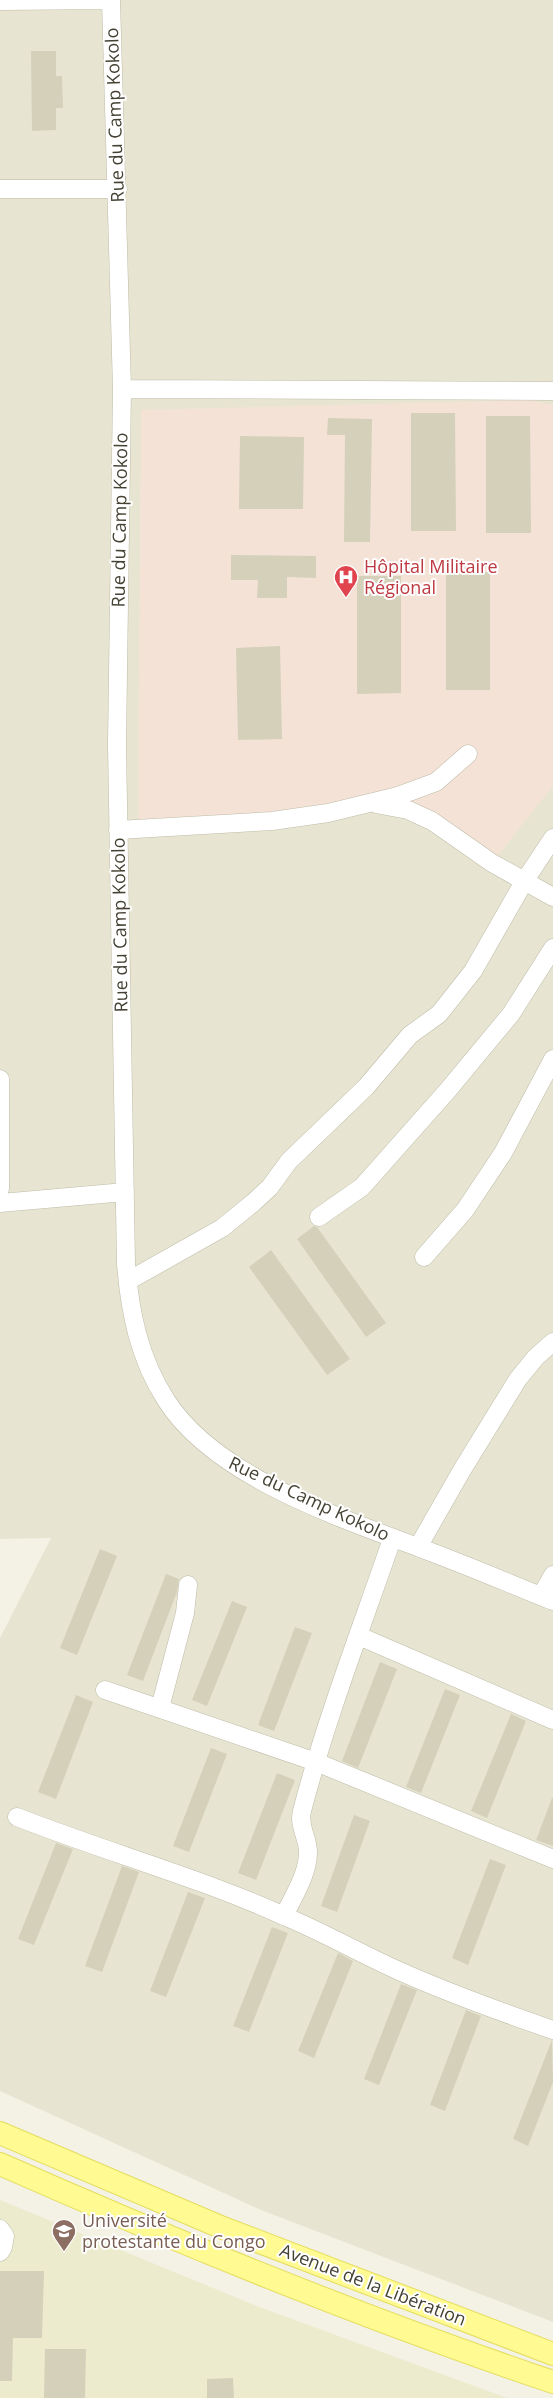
<svg xmlns="http://www.w3.org/2000/svg" width="553" height="2398" font-family="'Open Sans',sans-serif">
<rect width="100%" height="100%" fill="#f3f2e4"/>
<path fill="#e7e5d2" d="M0 0H553V2322L261 2210 0 2091V1638L51 1538 0 1539Z"/>
<path fill="#ecebce" d="M0 2200 254 2305 507 2398H0Z"/>
<path fill="#f4e2d7" d="M531 400 553 405V786L492 863 456 836 370 803 138 829 141 410Z"/>
<path fill="#d4d0ba" d="M31 51H56V76H62L63 108H56V130L32 131Z
M411 413H455L456 531H411Z
M486 416H530L531 533H486Z
M328 418 372 419 370 542H344L345 435H327Z
M240 436 304 437 303 509H239Z
M231 555 316 556V578L287 577V598H257L258 580H231Z
M446 572H490V690H446Z
M357 576H401V693L357 694Z
M280 646 282 739 238 740 236 648Z
M314 1226 317 1227 386 1323 366 1337 297 1239Z
M271 1250 350 1359 327 1375 249 1267Z
M100 1549 117 1556 77 1655 60 1648Z
M166 1574 179 1579 177 1592 143 1681 127 1675Z
M232 1601 247 1607 207 1706 192 1700Z
M295 1627 312 1633 274 1731 258 1725Z
M380 1662 397 1669 358 1768 342 1761Z
M445 1689 460 1695 421 1793 406 1787Z
M76 1695 93 1702 56 1799 38 1792Z
M511 1714 526 1721 487 1818 471 1811Z
M211 1748 227 1754 189 1852 173 1846Z
M277 1773 295 1780 256 1880 238 1873Z
M552 1798H553V1846L536 1840Z
M354 1815 370 1821 337 1912 321 1906Z
M56 1843 73 1849 34 1945 18 1939Z
M490 1859 506 1865 468 1965 452 1958Z
M122 1866 139 1872 102 1972 85 1966Z
M188 1892 205 1898 166 1997 150 1991Z
M272 1927 288 1933 249 2032 233 2026Z
M338 1953 353 1961 314 2058 298 2051Z
M401 1984 417 1990 379 2085 364 2079Z
M466 2010 481 2016 445 2111 430 2105Z
M552 2040 553 2082 528 2146 513 2139Z
M0 2271H44L42 2338H13L12 2381H0Z
M45 2349H86L85 2398H44Z
M233 2378 234 2398H207V2379Z"/>
<g fill="none" stroke-linecap="round" stroke-linejoin="round">
<g stroke="#bebca7" stroke-width="19">
<path id="minor" d="M111 0 122 389 117 745 126 1264C130 1313 139 1358 166 1400 214 1476 338 1517 420 1548 464 1564 508 1583 553 1601
M0 1 110 0
M0 189H118
M122 389 553 391
M376 804 408 810 432 821 492 863 553 897
M118 830 272 821 328 813 398 796 436 782 468 754
M0 1079V1189
M0 1203 125 1192
M319 1217 362 1187 448 1090 511 1014 553 948
M424 1257 465 1210 503 1153 553 1059
M128 1281 222 1228 254 1202 270 1187 289 1161 366 1087 410 1035 439 1014 473 971 525 880 553 838
M418 1547 462 1470 518 1379 536 1357 553 1342
M541 1596 553 1575
M359 1636 553 1720
M105 1690 316 1762 553 1859
M160 1708 185 1613 188 1585
M17 1817C106 1852 198 1877 284 1916 323 1932 359 1953 397 1970 448 1993 501 2012 553 2030
M284 1916C294 1895 308 1874 308 1852 308 1837 298 1826 302 1811 326 1719 361 1629 392 1539
M0 2229 5 2236 3 2247 0 2252"/>
</g>
<g stroke="#e5dd5f" stroke-width="24">
<path id="major" d="M0 2133 223 2228 553 2354
M0 2164C181 2244 366 2319 553 2382"/>
</g>
<use href="#minor" stroke="#fff" stroke-width="18"/>
<use href="#major" stroke="#fffa91" stroke-width="22"/>
</g>
<defs>
<g id="hospital-pin" transform="scale(1.25)"><path d="M0 17L-7.5 6A9.5 9.5 0 1 1 7.5 6Z" fill="#e0444e" stroke="#fff"/><path d="M-5-5h3v3.5h4V-5h3V5h-3V1.5h-4V5h-3Z" fill="#fff"/></g>
<g id="university-pin" transform="scale(1.25)"><path d="M0 17L-7.5 6A9.5 9.5 0 1 1 7.5 6Z" fill="#8d6e63" stroke="#fff"/><path d="M0-5L7-2L0 1L-7-2ZM-4 1L0 2.5L4 1V4Q0 6-4 4Z" fill="#fff"/></g>
</defs>
<g fill-rule="evenodd">
<use href="#hospital-pin" x="346" y="577"/>
<use href="#university-pin" x="64" y="2231"/>
</g>
<g text-anchor="middle" stroke-width="4" stroke-linejoin="round" paint-order="stroke">
<g font-size="18" fill="#454234" stroke="#fff">
<text transform="translate(115 115) rotate(-92)" y="6">Rue du Camp Kokolo</text>
<text transform="translate(120 520) rotate(-89)" y="6">Rue du Camp Kokolo</text>
<text transform="translate(120 925) rotate(-91)" y="6">Rue du Camp Kokolo</text>
<text transform="translate(309 1499) rotate(25)" y="6">Rue du Camp Kokolo</text>
<text transform="translate(373 2285) rotate(21)" y="6">Avenue de la Libération</text>
</g>
<g font-size="18" fill="#be3a42" stroke="#fff" text-anchor="start">
<text x="364" y="573">Hôpital Militaire<tspan x="364" dy="21">Régional</tspan></text>
</g>
<g font-size="18" fill="#785e54" stroke="#fff" text-anchor="start">
<text x="82" y="2227">Université<tspan x="82" dy="21">protestante du Congo</tspan></text>
</g>
</g>
</svg>
